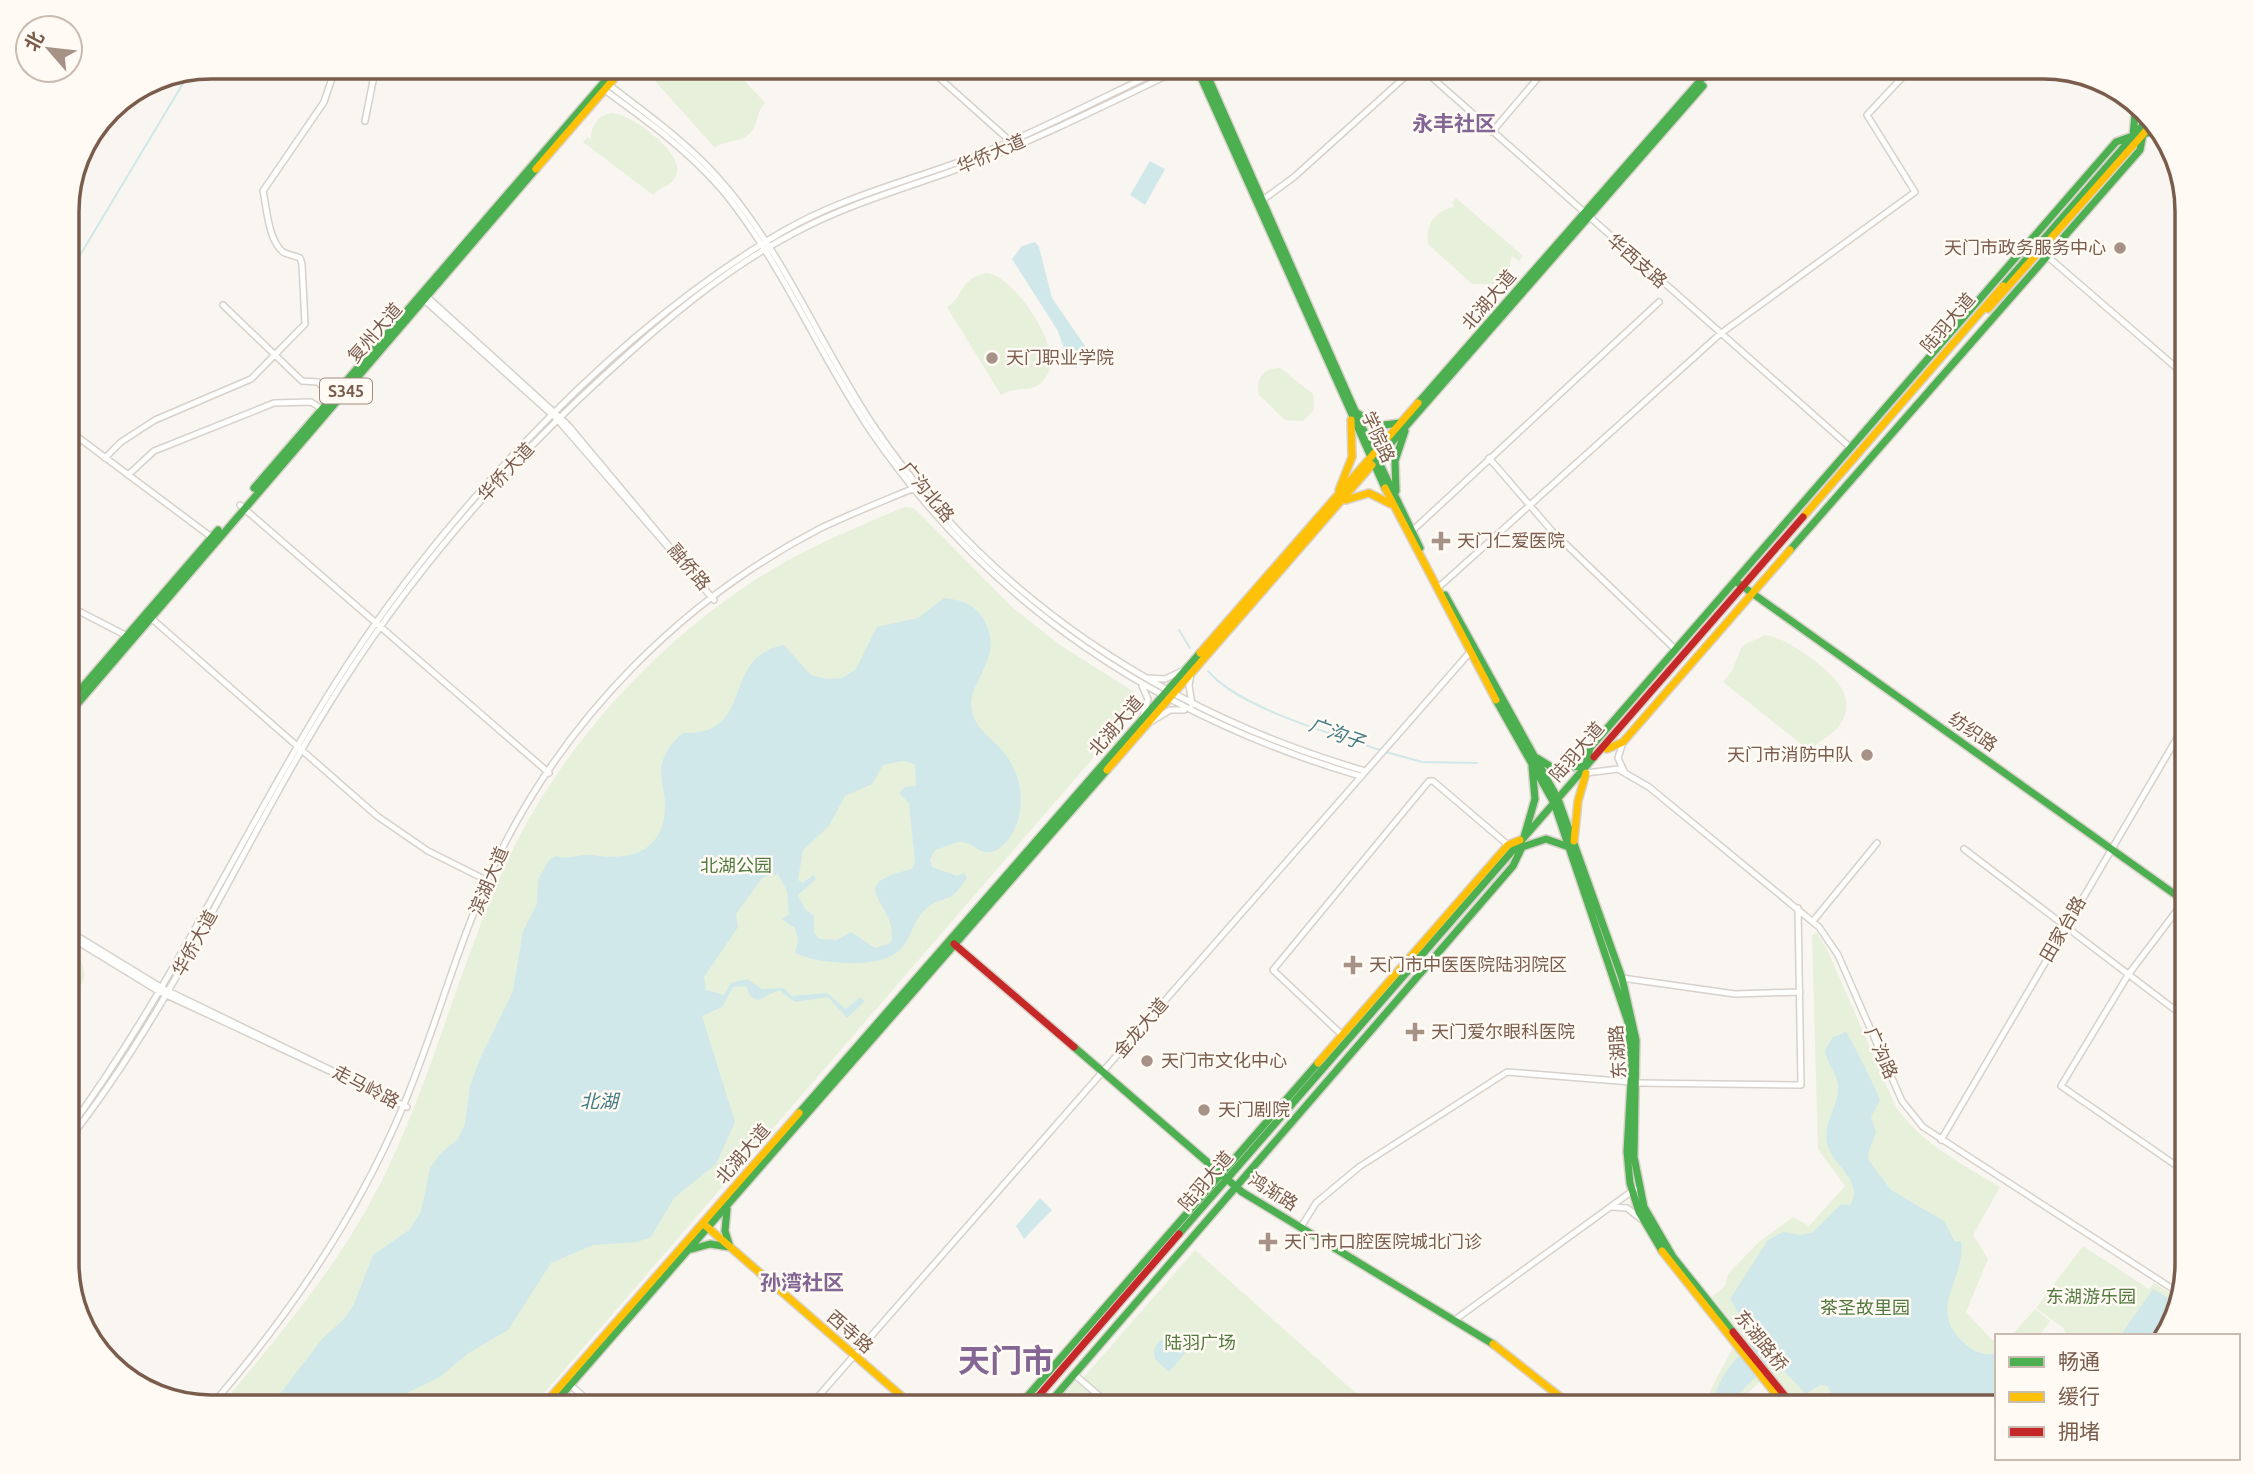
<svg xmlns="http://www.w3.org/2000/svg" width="2254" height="1474" font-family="Ubuntu,'Noto Sans SC',sans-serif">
<rect width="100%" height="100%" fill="#f9f5f0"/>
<path fill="#e7f0db" d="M653 67H732L765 103C756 111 759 124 750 133 739 144 725 139 715 148L647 72Z
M611 113C630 113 683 152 677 173 673 187 660 186 653 195L583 142 587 137 591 139C591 126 597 116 611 113Z
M1456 198 1523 256 1519 261 1512 256 1508 272 1494 284H1472L1428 244C1426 224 1435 210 1455 207L1452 203Z
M987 273C1014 276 1057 342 1051 367 1037 400 1021 382 1001 395L947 307C965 296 959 278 987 273Z
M1280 368 1313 394 1314 410 1303 421 1285 420 1259 395C1255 379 1263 368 1280 368Z
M904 507 914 508 1013 608 1060 645 1134 692 1139 705 532 1407H219C282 1333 346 1257 388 1168 435 1069 461 961 507 862 564 737 680 616 802 553 835 536 870 522 904 507Z
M1765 635C1785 636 1835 672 1843 691 1847 699 1848 709 1844 717 1838 734 1821 738 1810 751L1723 682 1732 671 1742 646Z
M1817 933 1827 949 1896 1107C1923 1145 1961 1163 2000 1187L1973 1235 1988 1259 1966 1312 1992 1340 1997 1339V1407H1800L1771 1372 1732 1407H1705L1712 1387 1741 1333 1712 1297 1725 1286 1728 1274 1759 1242 1793 1217 1809 1226 1845 1186 1818 1149 1812 935Z
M67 947C87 960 93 985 67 996Z
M2083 1246 2149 1289 2154 1283 2177 1298 2166 1336H2068L2063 1328 2036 1308Z
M1195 1250 1358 1395 1348 1407H1116L1083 1378Z
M2035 1309 2050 1321 2039 1336H2011Z
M1076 1381 1105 1407H1053Z"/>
<path fill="#d0e8ea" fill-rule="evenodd" d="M1150 161 1165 169 1145 205 1130 195Z
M1035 242 1039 247 1052 298 1085 346 1081 355 1082 364 1076 368 1068 361 1058 331 1012 259 1022 246Z
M944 598C961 600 975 604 984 620 1006 660 965 682 972 711 976 729 988 735 1000 748 1020 769 1027 801 1015 828 1011 837 1004 847 994 851 980 857 973 841 960 842 952 843 943 848 935 850L930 860 932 867 957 876 964 873 967 877C951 906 945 893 926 909 912 920 912 939 900 950 880 970 818 964 795 953L798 941 795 928 781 919 789 915 787 891 778 874 763 877 736 914 738 927 704 977 706 990 724 995 731 983 747 979 762 989 784 988 792 996 827 993 846 1009 860 997 865 1001 847 1018 828 997 795 1002 779 990 758 1000 750 996 746 986 733 987 722 1007 702 1016 735 1122 716 1164 674 1198 651 1237 637 1242 593 1245 551 1263 508 1330 467 1354 440 1377 409 1392 394 1407H270L322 1339 344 1319 354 1304 373 1255 409 1230 421 1212 430 1168 441 1153 458 1139 465 1124 470 1086 479 1061 513 991 523 931 537 904 538 880 549 860 556 856C569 861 579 853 592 855 633 862 667 850 665 801 664 789 659 775 662 764 665 751 673 741 683 733 757 736 719 657 784 645L811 675 826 679 842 678 856 669 877 627 918 618ZM902 761 915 764 916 786 905 787 899 793 909 803 915 863 912 869C838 887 900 901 891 943L875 948 851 932 837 940 819 939 814 932V916L805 909 798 895 816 879 813 875 803 883 798 880 803 850 829 826 845 796 872 784 883 765Z
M1846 1032C1849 1035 1878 1092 1880 1100L1871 1117 1876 1132 1868 1154 1869 1161 1891 1190 1944 1221 1955 1242 1961 1241C1967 1280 1924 1308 1966 1345 1976 1353 1984 1356 1997 1353V1407H1829L1831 1392 1827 1386 1820 1385 1806 1394 1786 1373 1770 1363 1725 1407H1711C1720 1374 1731 1364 1754 1340L1730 1299 1768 1240 1783 1232 1800 1235 1812 1233 1841 1204 1850 1205C1864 1183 1837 1168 1829 1149 1819 1126 1840 1107 1838 1085 1837 1073 1826 1063 1825 1050L1833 1037Z
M1040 1198 1052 1210 1024 1239 1016 1226Z
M2153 1289 2176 1303 2166 1336H2120Z
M1173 1338 1188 1350 1169 1372 1155 1359 1154 1350 1159 1341Z"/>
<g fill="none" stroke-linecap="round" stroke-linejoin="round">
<path stroke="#d0e8ea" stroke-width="2" d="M67 277 191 70
M1179 630 1190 648
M1208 671C1239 708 1333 734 1380 750
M1386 752 1422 762 1477 763"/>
<g stroke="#d7d1cb" stroke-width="8">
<path id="street" d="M926 66 1010 141
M1419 66 1851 448
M941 79 951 66
M609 85C651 117 693 147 727 188 786 259 821 346 871 422 987 597 1166 713 1365 771
M603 89C646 120 688 150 723 191 782 263 818 353 870 430 989 605 1159 717 1360 776
M365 121 376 66
M1492 132 1548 66
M1264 199 1294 177 1417 66
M2047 256 2187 377
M422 298 557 419 714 600 568 425 424 294
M223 305 302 381 318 382 332 397
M67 429 214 539
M105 458 121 442 155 420 251 379 305 324 302 264 300 258C294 255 288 255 283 252 268 240 267 208 263 191L324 102 336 66
M1489 458 1552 531 1675 649
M128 475 154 451 274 403 311 402 322 409
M240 505 549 773
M1412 531 1659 302
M1440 586 1720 334 1915 192 1867 115 1913 66
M67 605 127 636
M151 618 377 816 428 851 490 882
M1191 674 1189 685 1192 705
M1147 678 1165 679 1184 670
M1142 686 1148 699 1143 716
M1152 721 1170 710H1184
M1623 742 1618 758 1624 771
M1586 773 1618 769 1649 787 1819 927 1838 955 1902 1101 1923 1127 2179 1293
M1964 849 2187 1019
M2184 901 2128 975 2061 1086 2187 1173
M1813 921 1877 843
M67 930 162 988 407 1107 160 992 67 935
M1622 978 1735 994 1800 992
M1342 1035 1273 970 1429 781H1433L1508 845
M1637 1083 1801 1085 1798 908
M67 1132C165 999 235 849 320 708 426 533 605 335 782 232 840 198 905 182 967 159 1036 133 1103 97 1170 66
M1941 1140 2187 721
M67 1142C178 1002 245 835 341 685 415 569 505 466 607 373 664 321 725 269 794 233 851 202 914 186 974 163 1047 135 1117 99 1187 66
M1613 1207 1627 1208 1641 1219
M1301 1227 1316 1203 1359 1167 1507 1072 1631 1082
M1456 1319 1635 1189
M1075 1375 1112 1407
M570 1385 596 1407
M210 1407C288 1317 355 1220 402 1109 437 1026 459 937 499 855 567 717 682 600 819 529 852 513 886 500 919 486
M809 1407 1471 651"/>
</g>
<g stroke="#d9d2cb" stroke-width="10">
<path id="fast" d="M1196 66 1385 488
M1203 66 1363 429 1420 548
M2133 136 2136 104
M2003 286 2149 118
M1418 403 1713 66
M1357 413 1376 426 1400 423
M1372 465 1703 86
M254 488 618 66
M1396 491 1395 461 1405 431
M1790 550 2140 150 2143 134 2160 130
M1738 583 2187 903
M1445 595 1558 799 1622 978 1636 1040 1634 1157 1644 1207 1673 1257 1733 1332
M1496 700 1554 803 1628 1022 1632 1063 1627 1152 1630 1183 1639 1212 1662 1251
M67 705 218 530
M67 716 536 169
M1537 758 1553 768 1586 766
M1586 764 1590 748 2116 142 2130 137
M1524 837 1535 799 1532 766
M1522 847 1546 839 1569 847
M1074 1047 1242 1192 1493 1344
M799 1113 1200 653
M1179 1234 1594 757
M692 1249 710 1244 730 1247 725 1231 727 1209
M551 1407 1107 770
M1018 1407 1318 1063
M1046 1407 1513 866 1522 847"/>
</g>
<g stroke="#d9d2cb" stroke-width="10">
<path id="slow" d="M536 169 625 66
M1988 309 2153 123
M1385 488 1496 700
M1339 490 1352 457 1351 420
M1346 500 1369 493 1391 504
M1803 517 2003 286
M1200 653 1418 403
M1607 749 1623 742 1790 550
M1107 770 1372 465
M1574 841 1578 801 1586 773
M1318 1063 1508 845 1520 840
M706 1226 914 1407
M1662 1251 1786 1407
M1493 1344 1573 1407
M542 1407 799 1113"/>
</g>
<g stroke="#d9d2cb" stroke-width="10">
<path id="jam" d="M1594 757 1803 517
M954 944 1074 1047
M1733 1332 1794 1407
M1029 1407 1179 1234"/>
</g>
<use href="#street" stroke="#fefefd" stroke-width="5"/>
<use href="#fast" stroke="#4caf50" stroke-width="7"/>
<use href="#slow" stroke="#ffc107" stroke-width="7"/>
<use href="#jam" stroke="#c62828" stroke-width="7"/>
</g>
<g fill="#a69286" stroke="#fffaf3" stroke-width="2.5">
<circle cx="2120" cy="248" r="7"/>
<circle cx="992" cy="358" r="7"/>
<path d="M1437.5 530.5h7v7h7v7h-7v7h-7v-7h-7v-7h7z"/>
<circle cx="1867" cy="755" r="7"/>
<path d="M1349.5 954.5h7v7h7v7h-7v7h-7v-7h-7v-7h7z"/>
<path d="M1411.5 1021.5h7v7h7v7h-7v7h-7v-7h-7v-7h7z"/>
<circle cx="1147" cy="1061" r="7"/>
<circle cx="1204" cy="1110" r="7"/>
<path d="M1264.5 1231.5h7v7h7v7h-7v7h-7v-7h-7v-7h7z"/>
</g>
<g text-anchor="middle" stroke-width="5" stroke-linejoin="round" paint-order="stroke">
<rect fill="#fffaf3" stroke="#a28b7f" stroke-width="2" x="320" y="378.5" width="52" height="25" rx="5"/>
<g font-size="16" font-weight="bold" fill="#7a5c4d">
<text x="346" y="397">S345</text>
</g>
<g font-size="18" fill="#7a5c4d" stroke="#fffaf3">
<text transform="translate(991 154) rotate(-23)" y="6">华侨大道</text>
<text transform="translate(1637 261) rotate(41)" y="6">华西支路</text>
<text transform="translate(1489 300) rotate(-49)" y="6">北湖大道</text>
<text transform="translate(1948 323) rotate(-49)" y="6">陆羽大道</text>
<text transform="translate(375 333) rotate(-49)" y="6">复州大道</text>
<text transform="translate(1378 437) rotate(65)" y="6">学院路</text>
<text transform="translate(506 472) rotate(-47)" y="6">华侨大道</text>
<text transform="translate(927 492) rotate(50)" y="6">广沟北路</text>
<text transform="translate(689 567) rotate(50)" y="6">融侨路</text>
<text transform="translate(1116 726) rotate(-49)" y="6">北湖大道</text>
<text transform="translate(1973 732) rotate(35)" y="6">纺织路</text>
<text transform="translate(1577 752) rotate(-49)" y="6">陆羽大道</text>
<text transform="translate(489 881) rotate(-67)" y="6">滨湖大道</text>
<text transform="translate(2063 929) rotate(-60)" y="6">田家台路</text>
<text transform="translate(195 943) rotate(-61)" y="6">华侨大道</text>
<text transform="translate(1141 1028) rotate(-49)" y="6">金龙大道</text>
<text transform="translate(1618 1052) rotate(-94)" y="6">东湖路</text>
<text transform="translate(1881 1053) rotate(66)" y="6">广沟路</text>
<text transform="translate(366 1087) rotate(27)" y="6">走马岭路</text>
<text transform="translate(743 1154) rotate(-49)" y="6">北湖大道</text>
<text transform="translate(1206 1181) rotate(-49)" y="6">陆羽大道</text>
<text transform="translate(1273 1192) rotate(32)" y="6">鸿渐路</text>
<text transform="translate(850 1332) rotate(41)" y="6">西寺路</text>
<text transform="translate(1761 1341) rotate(51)" y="6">东湖路桥</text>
</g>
<g font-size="18" fill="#7a5c4d" stroke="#fffaf3" text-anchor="start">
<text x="2106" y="254" text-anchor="end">天门市政务服务中心</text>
<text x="1006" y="364">天门职业学院</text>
<text x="1457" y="547">天门仁爱医院</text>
<text x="1853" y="761" text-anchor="end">天门市消防中队</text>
<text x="1369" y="971">天门市中医医院陆羽院区</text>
<text x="1431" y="1038">天门爱尔眼科医院</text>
<text x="1161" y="1067">天门市文化中心</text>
<text x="1218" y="1116">天门剧院</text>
<text x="1284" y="1248">天门市口腔医院城北门诊</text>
</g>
<g font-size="18" fill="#537a41" stroke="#fffaf3">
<text x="736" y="872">北湖公园</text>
<text x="2091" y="1303">东湖游乐园</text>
<text x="1865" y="1314">茶圣故里园</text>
<text x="1200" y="1349">陆羽广场</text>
</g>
<g font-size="19" font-style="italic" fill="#437c86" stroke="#fffaf3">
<text transform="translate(1337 733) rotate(20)" y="7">广沟子</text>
<text x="599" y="1108">北湖</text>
</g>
<g font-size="21" font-weight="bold" fill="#846695" stroke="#fffaf3">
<text x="1454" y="131">永丰社区</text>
<text x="802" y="1290">孙湾社区</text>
</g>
<g font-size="32" font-weight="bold" fill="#846695" stroke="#fffaf3">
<text x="1006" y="1372">天门市</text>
</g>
</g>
<path d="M0 0H2254V1474H0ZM211 79H2043A132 132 0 0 1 2175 211V1263A132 132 0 0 1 2043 1395H211A132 132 0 0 1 79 1263V211A132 132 0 0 1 211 79Z" fill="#fffaf3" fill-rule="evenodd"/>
<path fill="none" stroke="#7a5c4d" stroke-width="3.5" d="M211 79H2043A132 132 0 0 1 2175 211V1263A132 132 0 0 1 2043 1395H211A132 132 0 0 1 79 1263V211A132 132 0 0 1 211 79Z"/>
<rect x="1995" y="1334" width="245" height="126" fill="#fffaf3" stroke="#cabbb1" stroke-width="2"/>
<rect x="2009" y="1357" width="35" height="10" fill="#4caf50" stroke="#cabbb1" stroke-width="2"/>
<text x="2058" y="1369" font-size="21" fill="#7a5c4d">畅通</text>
<rect x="2009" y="1392" width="35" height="10" fill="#ffc107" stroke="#cabbb1" stroke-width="2"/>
<text x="2058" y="1404" font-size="21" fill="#7a5c4d">缓行</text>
<rect x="2009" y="1427" width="35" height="10" fill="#c62828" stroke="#cabbb1" stroke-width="2"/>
<text x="2058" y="1439" font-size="21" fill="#7a5c4d">拥堵</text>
<g transform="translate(49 49) rotate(298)"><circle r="33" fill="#fffaf3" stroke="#cabbb1" stroke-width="2"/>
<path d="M0-5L12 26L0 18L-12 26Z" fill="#a69286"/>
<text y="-10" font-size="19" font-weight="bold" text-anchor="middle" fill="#7a5c4d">北</text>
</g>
</svg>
